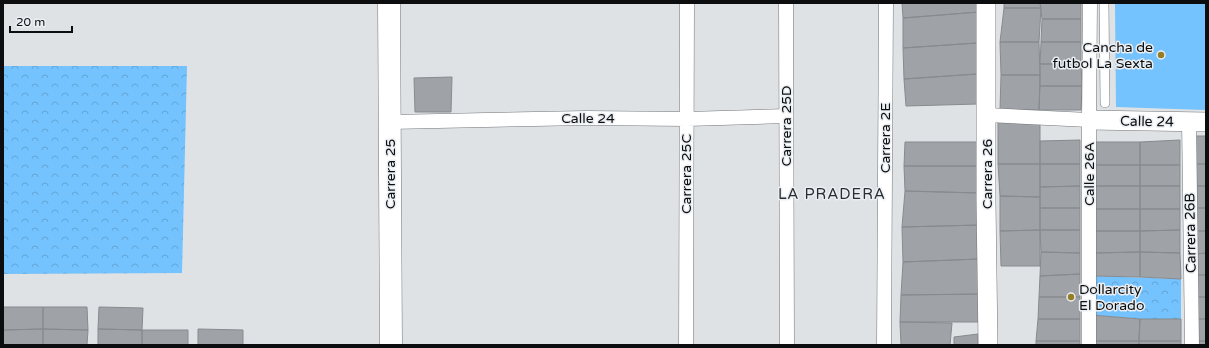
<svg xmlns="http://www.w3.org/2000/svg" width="1209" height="348" font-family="'Varela Round',sans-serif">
<defs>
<pattern id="park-crowns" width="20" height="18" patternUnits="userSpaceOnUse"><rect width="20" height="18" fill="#74c2fe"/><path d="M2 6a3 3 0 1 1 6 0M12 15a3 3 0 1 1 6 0" fill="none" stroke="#63a6d8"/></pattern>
</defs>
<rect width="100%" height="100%" fill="#dee2e5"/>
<path fill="url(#park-crowns)" d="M3 66H187L182 273 3 274Z
M1094 276 1181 279V319H1140L1091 315Z"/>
<path fill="#74c2fe" d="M1115 3H1206V110L1116 107Z"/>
<path fill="#9fa2a6" stroke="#878b8e" d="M902 3H979V12L903 18Z
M1004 3H1040L1041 8H1004Z
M1040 3H1081V19H1042Z
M1004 8H1041L1039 42H1000Z
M979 12 977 43 903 48V18Z
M1042 19H1081V42H1041Z
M1000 42H1039L1040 75H1001Z
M1041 42H1081V64H1040Z
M977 43V74L904 79 903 48Z
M1040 64H1081L1082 86H1040Z
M977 74 978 104 906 106 904 79Z
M1001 75H1040L1039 110H1000Z
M452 77 451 112H415L414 78Z
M1040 86H1082L1081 110H1039Z
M998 122H1040V164H998Z
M1195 136H1206V164H1194Z
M1080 140V164H1040V141Z
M1180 140V165H1140V142Z
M905 142H980V166H904Z
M1095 142H1140V165H1095Z
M998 164H1040V197L1000 196Z
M1040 164H1080V186L1040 187Z
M1194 164H1206V186H1196Z
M1095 165H1140V186H1095Z
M1140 165H1180V186H1140Z
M904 166H980V193L905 191Z
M1080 186V208H1040V187Z
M1095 186H1140V209H1095Z
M1140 186H1180V209H1140Z
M1196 186H1206V208H1194Z
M905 191 980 193V225L902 227Z
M1000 196 1040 197V230L1000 231Z
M1040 208H1080V230H1040Z
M1194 208H1206V231H1195Z
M1095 209H1140V231H1094Z
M1140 209H1180V230L1140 231Z
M980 225 979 259 903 262 902 227Z
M1040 230H1080V253L1041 252Z
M1040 230V266H1001L1000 231Z
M1180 230V253L1140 252V231Z
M1094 231H1140V252L1094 253Z
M1195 231H1206V253L1195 254Z
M1041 252 1080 253V274L1040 276Z
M1140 252V277L1094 276V253Z
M1140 252 1180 253 1181 279 1140 277Z
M1206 253V275H1195V254Z
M979 259 983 294 901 295 903 262Z
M1080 274V297H1039L1040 276Z
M1195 275H1206V297H1193Z
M983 294V322H900L901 295Z
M1039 297H1080V319H1038Z
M1193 297H1206V319H1193Z
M3 307H43V329L3 330Z
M43 307H87L88 330 43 329Z
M99 307 143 308 142 330 98 329Z
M1091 315 1140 319 1139 341H1091Z
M1038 319H1080V341H1036Z
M1140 319H1181V341H1139Z
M1193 319H1206V341H1194Z
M900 322 952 323 950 345H901Z
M43 329 88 330 87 345H43Z
M43 329V345H3V330Z
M98 329 142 330V345H98Z
M198 329 243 330V345H198Z
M142 330H188V345H142Z
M978 334V345H954V337Z
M1036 341H1080V345H1036Z
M1091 341H1139V345H1091Z
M1139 341H1181V345H1139Z
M1194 341H1206V345H1194Z"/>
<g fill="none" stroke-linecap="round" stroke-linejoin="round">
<g stroke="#737679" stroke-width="10">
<path id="service" d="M1104 3 1105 103"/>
</g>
<g stroke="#737679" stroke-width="15">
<path id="pedestrian" d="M786 3 787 345
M987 115 1089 120
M1189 121 1192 345
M390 122 586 118 687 119 786 116
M686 345 687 3
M884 345 886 3
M1089 345V120L1090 3"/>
</g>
<g stroke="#737679" stroke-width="20">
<path id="minor" d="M986 3V201L988 345
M1089 120 1206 122"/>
</g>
<g stroke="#737679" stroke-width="23">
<path id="tertiary" d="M389 3 391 345"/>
</g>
<use href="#service" stroke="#fff" stroke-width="9"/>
<use href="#pedestrian" stroke="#fff" stroke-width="14"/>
<use href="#minor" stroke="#fff" stroke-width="19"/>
<use href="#tertiary" stroke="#fff" stroke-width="22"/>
</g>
<g fill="#957d25" stroke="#ebeff3" stroke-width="1.5">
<circle cx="1161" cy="55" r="4"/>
<circle cx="1071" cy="297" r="4"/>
</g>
<g text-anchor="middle" stroke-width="3" stroke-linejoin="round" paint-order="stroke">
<g font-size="14" fill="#0c0d0e" stroke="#ebeff3" text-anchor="end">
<text x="1153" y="52">Cancha de<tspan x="1153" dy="16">futbol La Sexta</tspan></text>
<text x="1079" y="294" text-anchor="start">Dollarcity<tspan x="1079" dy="16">El Dorado</tspan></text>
</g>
<g font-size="14" fill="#0c0d0e" stroke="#ebeff3">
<text x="588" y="123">Calle 24</text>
<text transform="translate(1147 121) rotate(1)" y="5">Calle 24</text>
<text transform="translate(786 126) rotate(-90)" y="5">Carrera 25D</text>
<text transform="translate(885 138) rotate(-90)" y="5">Carrera 2E</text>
<text transform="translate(390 174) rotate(-90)" y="5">Carrera 25</text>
<text transform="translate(686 174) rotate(-90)" y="5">Carrera 25C</text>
<text transform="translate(987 174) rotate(-90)" y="5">Carrera 26</text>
<text transform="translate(1089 174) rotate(-90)" y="5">Calle 26A</text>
<text transform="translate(1190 233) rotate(-91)" y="5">Carrera 26B</text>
</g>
<g font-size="15" letter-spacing="1" fill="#2a2d30" stroke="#ebeff3">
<text x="832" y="199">LA PRADERA</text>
</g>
</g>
<rect width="1209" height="348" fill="none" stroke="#0c0d0e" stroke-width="8"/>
<path d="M10 26v6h62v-6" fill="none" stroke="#0c0d0e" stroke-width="2"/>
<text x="16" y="26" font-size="12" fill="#0c0d0e" stroke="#ebeff3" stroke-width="3" paint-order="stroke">20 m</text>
</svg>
